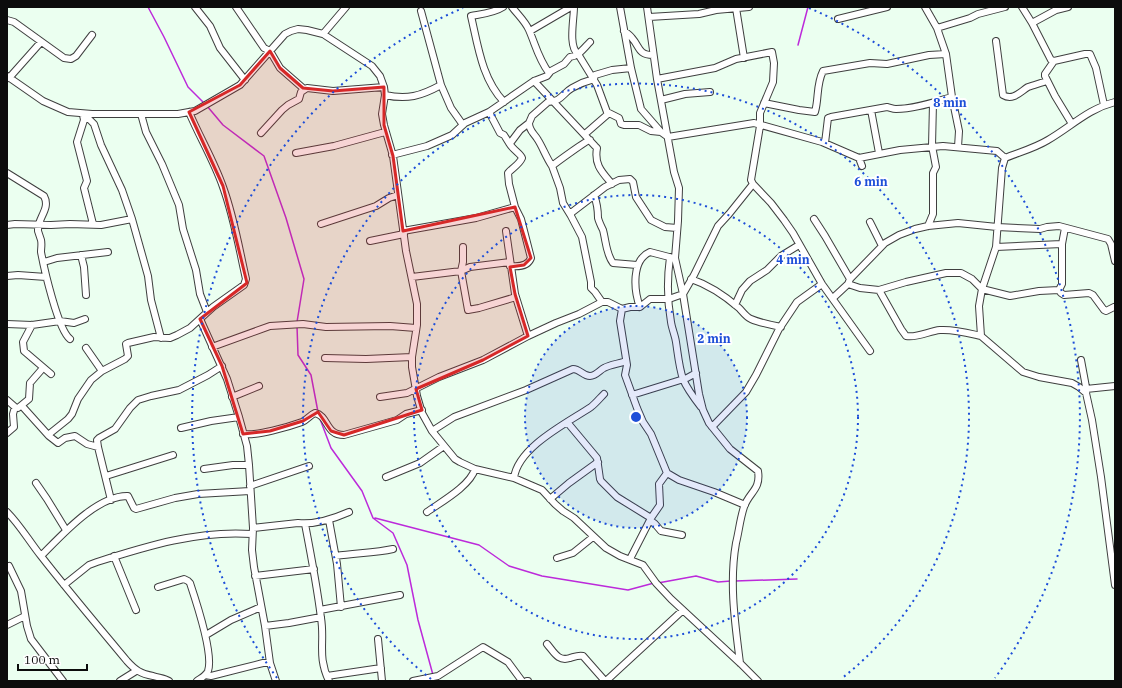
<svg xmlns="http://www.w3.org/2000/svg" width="1122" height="688" font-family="'IBM Plex Serif',serif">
<rect width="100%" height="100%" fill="#ebfff0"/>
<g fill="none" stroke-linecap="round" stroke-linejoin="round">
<path stroke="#bc2ada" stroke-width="1.5" d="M148 7 164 37 188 87 204 103
M798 45 808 7
M207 106 223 125 264 156 286 218 304 279 297 322
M297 326 298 355 311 375 318 412
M320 419 331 448 362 491 373 518 393 533 407 565 418 620 433 675
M375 518 479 545 509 566 542 576 628 590 654 583
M735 581 797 579
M658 583 696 576 718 582 731 581"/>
<g stroke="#3f3f3f" stroke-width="8">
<path id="minor" d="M195 7 210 26 220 48 245 80
M236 7 264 48 270 51 280 68 304 89
M503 7C494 13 482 14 471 16 478 46 482 79 504 102
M512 7C518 15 525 21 529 30 536 46 538 58 549 73
M574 7C574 19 568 47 578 54L597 85 607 112 619 118 621 124 624 125H639L651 131 661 132
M620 7 631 68 641 109 661 132 668 137 754 123 822 142 859 158 900 150 943 146 997 151 1005 158
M647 7 657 79 674 172 679 188 678 221 675 258 683 294 699 394 703 410 709 423 730 449 758 471C761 490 749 492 744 507 740 519 739 531 736 543 729 583 735 623 740 663
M925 7 937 28 946 54 952 97 959 131 958 147
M1022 7 1032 23 1051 60 1054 61 1085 54H1090L1096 68 1104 105
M736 8 744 58
M421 11 441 85 451 108 463 125
M649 17 699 14 716 10 749 7
M838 19 887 7
M7 20 14 22 64 58 71 59 76 56 92 35
M1032 23 1056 10 1068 7
M937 28 970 18 978 14 1005 7
M530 31 571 7
M624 31C627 33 630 35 632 38 640 47 638 55 653 55
M323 34 346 7
M996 41 1003 95C1013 101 1020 92 1028 87 1034 85 1041 83 1047 81
M1054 61 1045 74V76L1055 96 1072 124
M7 76 43 101 68 112 92 114H178L189 112 195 111 240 85 285 34 291 31 298 29 307 30 323 34 372 66 380 76 384 87 385 95 382 114 384 125 393 156 406 251 417 304V325L412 357V367L417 396 422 413 432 431 455 459 460 462 475 469 514 478 542 490 555 504 563 511 574 518 606 548 620 556 643 565 656 583 671 599 740 663 758 681
M9 78 41 42
M657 79 715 68 736 59 772 52 774 63 773 82 760 113V126L751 180 753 184 771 203 784 220 793 233 822 284 870 351
M534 81 595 146 597 148C594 165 602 172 612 184
M385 95C407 100 421 96 441 85
M661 100 685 94 710 92
M1115 102C1088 109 1072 126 1048 140 1035 148 1020 152 1005 158L1002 168 996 247 982 289 979 306 981 336 1023 372 1039 377 1072 383 1079 387 1086 393 1092 420 1101 477 1115 585
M764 103 799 110 815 112C819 98 816 85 823 71L870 63 887 64 929 55 946 54
M871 110 879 153
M489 112 500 133 504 135 509 143 511 142 520 130 529 123 532 116 548 102C561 102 563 93 572 88 579 84 586 81 594 79L595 75 612 70 631 68
M141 114 146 132 162 164 179 205 183 229 196 270 200 294 207 312
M83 115 84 120 77 142 87 181 84 188 93 224
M84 118 89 119 94 124 101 145 122 190 132 219 148 276 151 300 161 338
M529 123C529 131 534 133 538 140 543 148 546 157 552 166
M261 133 282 110 288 105 299 99 301 92 307 88 333 91 384 87
M585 134 608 114
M509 143C513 150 521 154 522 158 519 165 512 168 508 173L509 184 515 207 521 219 531 258C528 266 519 267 510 266
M825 143 828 118 831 117 887 107C891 108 893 109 896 109 915 109 934 102 952 97
M296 153 334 146 385 132
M392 155 427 146 452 135 465 123 489 112 534 81 547 76 551 71 564 64 570 57C579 56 584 48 590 42
M859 158 862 166
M7 173 44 196C51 209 37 218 38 231 39 234 40 237 41 240 42 244 41 248 41 252 44 268 58 330 70 339
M594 195C597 203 598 209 598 218 599 222 601 226 603 230 606 241 606 254 613 263L637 265
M571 216 563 203 560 188 552 166C557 162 587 140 590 140
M814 219 825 236 850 279
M870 222 882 246
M321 224 376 206 389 198 398 195
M7 225 15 224 51 225 70 224 101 225 132 219
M928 226 933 214V173L936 167 932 146 933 103
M403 231 476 218 515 207
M506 231 515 294 528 336
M370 241 404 234
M463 247V262L461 271 468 310 479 308 516 297
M996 247 1062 244
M81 255 84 267 86 295
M670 257C667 279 667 300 671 322 672 329 675 335 676 342 678 355 679 367 683 379 687 389 694 398 701 407
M44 262 57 258 108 252
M7 276 18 275 46 277
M412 277 461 271 470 267 510 262
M691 279C709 285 725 296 739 308 743 312 746 317 751 319 760 323 771 325 781 327
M848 284 860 288 879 290 901 329 906 336C918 338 929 331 940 330 954 329 968 333 981 336
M879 290 906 282 946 273H961L972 279 982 289 1010 296 1039 291 1059 290
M1059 290 1061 293 1064 295 1089 293 1093 295 1104 310 1106 311 1114 307
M1059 290 1062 284V244L1065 228
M833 298 848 284 850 279 885 243 899 235 915 229 928 226 958 223 997 227 1040 229 1047 227 1059 226 1108 239 1111 244 1115 261
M602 302 595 292 591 288V282L582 237 571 216V213L605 187 619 180 630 179 633 182 636 197 651 220 665 227 677 228
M735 305 742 290 750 281 767 270 781 256 799 245
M640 307C634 291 631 260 650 252L673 258
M622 309 620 321 627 365 625 375 637 408 643 422 651 434 667 473 679 480 714 492 745 505
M200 319 227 379 239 417 247 446 249 465 253 528 252 550 254 567 265 626 270 663 276 681
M7 324 32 325 60 321 74 323 85 319
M32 325 23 342 24 351 51 374
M212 347 270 326 303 324 326 327 390 326 416 328
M86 348 102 371
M325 358 366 359 412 357
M1081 360 1086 387V393
M1086 389 1115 386
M632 395 687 378 696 373
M232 397 259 386
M380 397 407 393 439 377 483 360 528 336 556 323 579 314 602 302H608L622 309 630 307H640L650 299H669L683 294 694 275 718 226 729 214 753 184
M7 400 15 407 18 408 29 399 30 383 43 368
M22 406 49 436 58 443 65 438 75 436 87 444 98 447
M567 422 597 458 600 479 601 481 617 497 651 518 660 505 659 484 667 473
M712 427 746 392 756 375 779 329 797 302 822 284
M181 428 211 421 239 417
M432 431 454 417 526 390 573 369C580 369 583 376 590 376 596 376 600 370 604 368 611 364 619 364 626 361
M7 433 14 427 13 414 15 407
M243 434C257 436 288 427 302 422 307 420 310 415 315 413 329 416 325 435 344 435L397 420 406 414 422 410
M48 435 68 419 72 414 78 399 91 380 102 371 125 359 128 356 126 344 128 343 154 337 170 338 177 335 190 328 213 307 244 285 246 279C239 248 234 217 223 187 214 161 200 138 189 112
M204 469 233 465H249
M106 476 173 455
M386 477 420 463 444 446
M514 478C518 447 567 423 591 407 596 403 600 398 604 394
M36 483 47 499 66 530
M250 486 309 466
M550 499 569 483 598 462
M111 500 98 447 97 440 99 438 115 429 130 408 138 400 151 396 179 390 208 375 222 366
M7 512C20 525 29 541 41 556 69 592 98 626 127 661 135 670 141 674 153 676 159 678 164 678 169 681
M427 512C441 502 470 486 475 469
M329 520 337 564 341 607
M651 521 655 524 661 531 682 535
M305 524C311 555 317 586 321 618 325 642 317 656 329 681
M253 528 298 523C316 525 333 519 349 512
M41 556C61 536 97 495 128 496L134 508 136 509 175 498 198 494 250 491
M114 556 136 610
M336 556C355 553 375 553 393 549
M557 558 573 553 593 537
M630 559 651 518
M9 566 21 591 27 626 31 639 63 681
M255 576 314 569
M64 585 89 565 97 562C147 546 199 530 252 534
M158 587 184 579 188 581 190 583C196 601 214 654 208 671 206 676 201 678 197 681
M320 610 400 595
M7 625 25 616
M265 626 289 623 321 617
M206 635 231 620 261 607
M378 639 382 681
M547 644C554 652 558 662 570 658 574 657 578 655 583 656L605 681
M205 675 211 676 263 663H270
M327 676 381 668
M120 681 136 671
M413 681 438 676 483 647 508 662 522 681
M527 681H528
M606 681 683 610"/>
</g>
<use href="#minor" stroke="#fff" stroke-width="6"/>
</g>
<path fill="#d62828" fill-opacity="0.2" stroke="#d62828" stroke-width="3" stroke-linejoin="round" d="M270 51 280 68 303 88 333 91 384 87V125L393 156 403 231 515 207 531 258 524 265 510 267 515 294 528 336 483 360 416 389 422 410 344 435 331 431 318 412 303 421 270 431 243 434 222 366 200 319 247 283 223 186 189 112 240 85Z"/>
<circle cx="636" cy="417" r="111" fill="#1d4ed8" fill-opacity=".12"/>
<g fill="none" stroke="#1d4ed8" stroke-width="2" stroke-dasharray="2 4">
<circle cx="636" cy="417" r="111"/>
<circle cx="636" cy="417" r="222"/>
<path d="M431 679A333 333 0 1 1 841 679"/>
<path d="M277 678A444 444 0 0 1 463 8M809 8A444 444 0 0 1 995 678"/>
</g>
<circle cx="636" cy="417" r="6" fill="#1d4ed8" stroke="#fff" stroke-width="2"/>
<g font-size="12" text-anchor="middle" font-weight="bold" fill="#1d4ed8" stroke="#fff" stroke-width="4" stroke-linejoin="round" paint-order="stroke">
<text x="950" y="107">8 min</text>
<text x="871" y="186">6 min</text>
<text x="793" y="264">4 min</text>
<text x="714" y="343">2 min</text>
</g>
<rect width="1122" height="688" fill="none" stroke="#0c0c0c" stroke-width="16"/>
<path d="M18 664v6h69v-6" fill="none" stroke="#0c0c0c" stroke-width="2"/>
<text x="24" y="664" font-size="12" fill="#0c0c0c" stroke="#ffffff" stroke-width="3" paint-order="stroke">100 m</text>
</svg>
